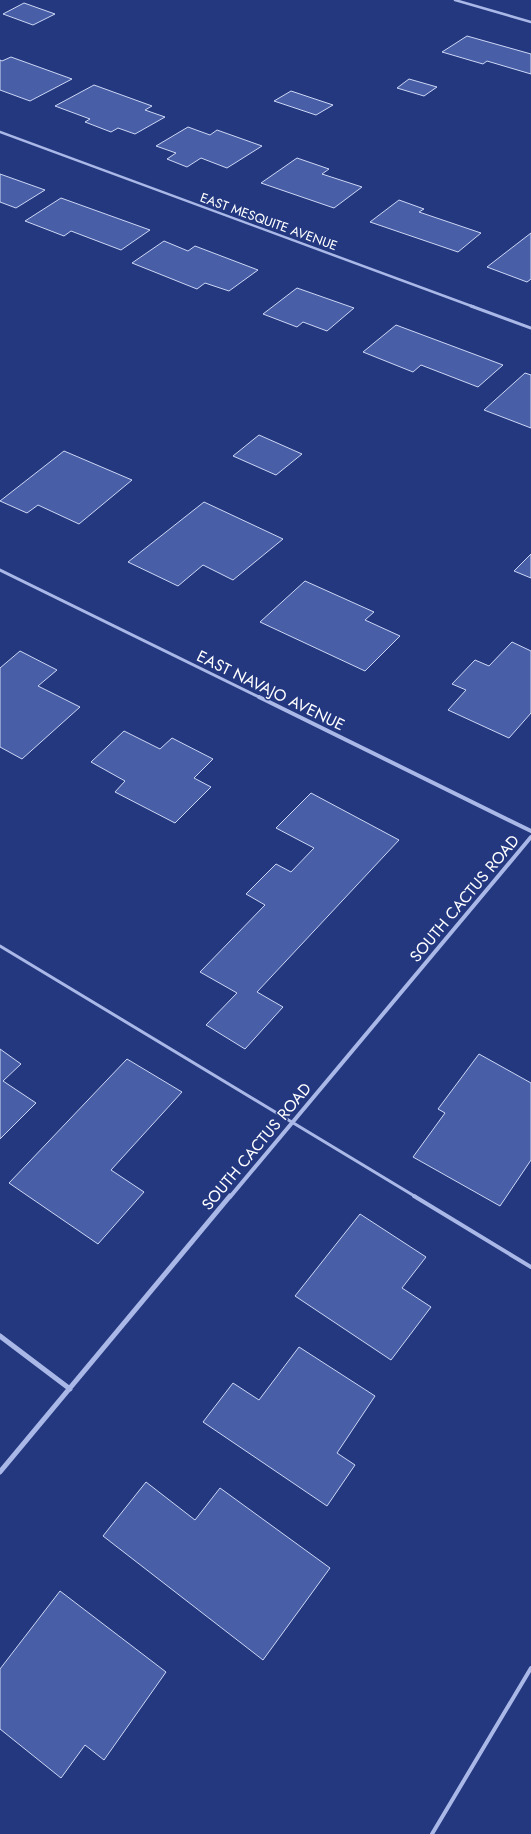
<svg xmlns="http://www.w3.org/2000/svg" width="531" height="1834" font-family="Jost,sans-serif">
<rect width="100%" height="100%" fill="#243880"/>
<path fill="#485ea7" stroke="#cdd7f5" d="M24 3 55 14 33 25 3 14Z
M467 36 531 54V74L487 61 483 64 442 52Z
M11 57 72 79 30 101 0 90V60L2 61Z
M409 79 437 87 424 96 397 88Z
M94 85 152 106 145 110 165 117 135 134 118 128 111 132 85 122 90 119 55 106Z
M291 91 333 105 316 115 274 101Z
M188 127 210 135 217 130 262 146 227 168 201 158 187 167 167 159 176 153 156 146Z
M297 158 329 169 322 174 362 187 334 208 261 183Z
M0 174 45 190 16 208 0 202Z
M61 198 150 230 121 250 71 231 64 236 25 221Z
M399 200 424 209 419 212 481 233 458 252 370 222Z
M531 233V279L527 282 487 267Z
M164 241 188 251 195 246 258 270 229 291 205 283 197 289 132 263Z
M297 288 354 308 327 331 303 322 297 327 263 314Z
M396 325 503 365 478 387 421 365 413 372 363 352Z
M525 373 531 375V428L484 410Z
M259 435 302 454 276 475 233 456Z
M64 451 132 480 79 524 38 505 27 513 0 501Z
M204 502 283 539 233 580 203 565 178 586 128 562Z
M531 554V578L514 571Z
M305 581 374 612 365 620 400 636 365 671 260 622Z
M512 642 531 651V713L509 738 448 710 466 690 452 684 475 660 489 666Z
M20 651 57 670 38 686 80 707 22 759 0 747V668Z
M124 731 160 749 172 738 213 759 194 778 211 787 175 823 115 792 125 781 91 762Z
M311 793 399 840 257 992 283 1007 245 1049 206 1025 237 993 200 972 265 905 246 894 276 864 291 872 314 848 276 828Z
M0 1049 21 1064 3 1081 36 1103 0 1139Z
M479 1054 531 1083V1160L500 1206 413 1157 445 1113 438 1109Z
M127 1059 182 1092 111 1170 144 1192 98 1244 9 1183Z
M360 1214 426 1257 402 1288 431 1307 391 1360 295 1296Z
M299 1347 375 1396 337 1453 355 1465 327 1506 203 1422 233 1383 259 1400Z
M146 1482 195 1520 220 1488 330 1568 263 1660 103 1536Z
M60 1591 166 1672 104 1760 85 1745 61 1778 0 1729V1669Z"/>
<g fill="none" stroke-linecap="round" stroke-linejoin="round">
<path stroke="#aab8e7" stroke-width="3" d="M0 946 416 1197"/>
<path stroke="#aab8e7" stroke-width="4" d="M414 1196 531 1267
M432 1834 531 1668"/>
<path stroke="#aab8e7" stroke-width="2.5" d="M455 0 531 22
M0 132 474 307"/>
<path stroke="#aab8e7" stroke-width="3" d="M471 306 531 328
M0 570 261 698"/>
<path stroke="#aab8e7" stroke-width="4" d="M259 697 531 831
M230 1197 531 837"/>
<path stroke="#aab8e7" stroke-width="5" d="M0 1336 70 1389
M0 1472 230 1196"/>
</g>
<g text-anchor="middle" stroke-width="3" stroke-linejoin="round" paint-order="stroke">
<g font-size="13" fill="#fff" stroke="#243880">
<text transform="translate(269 221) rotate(20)" y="5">EAST MESQUITE AVENUE</text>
</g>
<g font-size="16" fill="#fff" stroke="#243880">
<text transform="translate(271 690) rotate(26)" y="6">EAST NAVAJO AVENUE</text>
<text transform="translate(464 898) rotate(-50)" y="6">SOUTH CACTUS ROAD</text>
<text transform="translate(256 1146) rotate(-50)" y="6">SOUTH CACTUS ROAD</text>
</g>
</g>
</svg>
